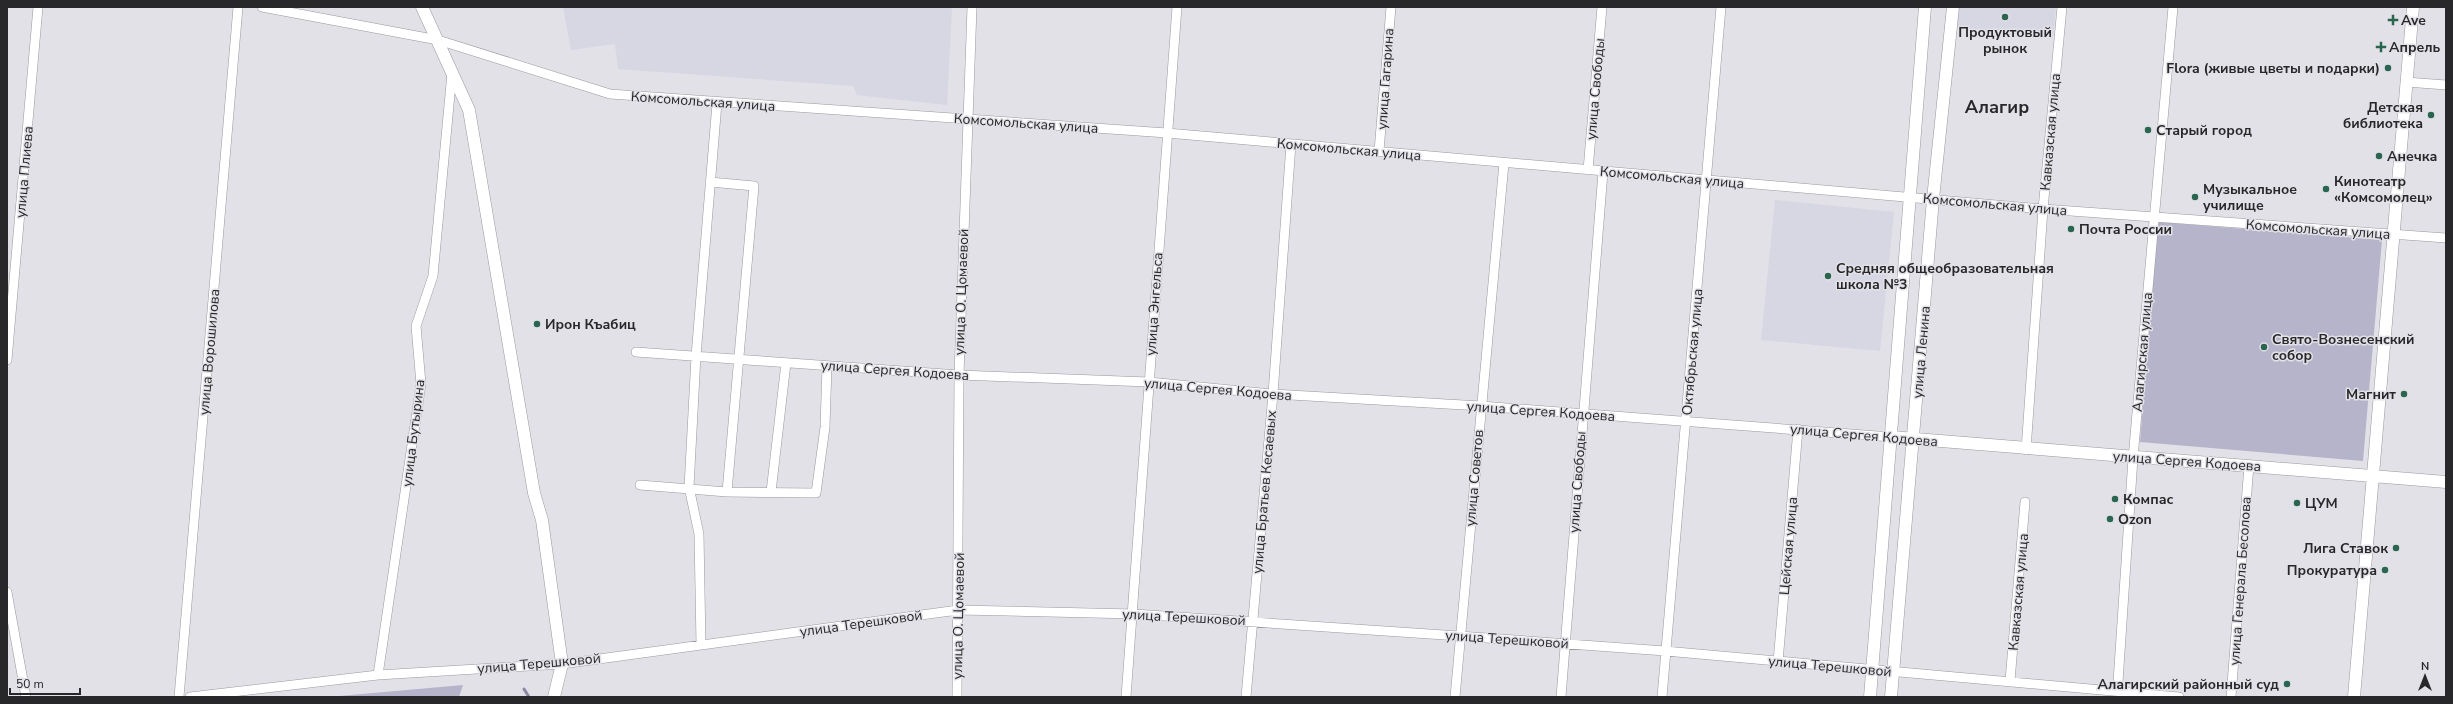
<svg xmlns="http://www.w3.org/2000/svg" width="2453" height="704" font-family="'Nunito Sans',sans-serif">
<rect width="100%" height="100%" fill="#e2e1e7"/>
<path fill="#d7d6e3" d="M563 7H952L947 105 857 95 853 86 618 69 615 44 571 50Z
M1956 7H2056L2053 37 1954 27Z
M1775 200 1894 212 1880 351 1761 340Z"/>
<path fill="#b6b4ca" d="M2158 222 2382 240 2363 461 2140 442Z
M463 685 459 697H328Z"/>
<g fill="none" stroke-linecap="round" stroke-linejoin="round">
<path stroke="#8b88a6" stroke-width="3" d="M524 689 529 697"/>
<g stroke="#99989d" stroke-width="10">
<path id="street" d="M262 7 438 40 610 94 1167 133 2043 209 2446 238
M2406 82 2446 85
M1379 151 1391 7
M1588 170 1602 7
M710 182 754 186 727 492
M636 352 959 375 1149 382 1273 394 1481 406 1891 437
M7 360 38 7
M2026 450 2043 209 2062 7
M640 485 727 492 816 493 825 427 827 366
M771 492 786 363
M7 592 26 697
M701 645 699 534 689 487 696 356 717 103
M1778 662 1798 429
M378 675 421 384 416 326 433 276 452 73
M2010 681 2025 502
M179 697 238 7
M190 697 378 675 562 664 958 610 1134 614 1459 636 1665 651 2179 697
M957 697 959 375 972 7
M1126 697 1177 7
M1246 697 1273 394 1291 144
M1455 697 1504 163
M1561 697 1603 172
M1662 697 1721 7
M2117 697 2133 458 2173 7
M2231 697 2249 465"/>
</g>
<g stroke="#99989d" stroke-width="13">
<path id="secondary" d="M422 7 469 110 534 493 542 520 562 664 554 697
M1891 437 2446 482
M1870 697 1925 7
M1891 697 1933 199 1953 7
M2354 697 2413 7"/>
</g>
<use href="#street" stroke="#fff" stroke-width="9"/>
<use href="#secondary" stroke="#fff" stroke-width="12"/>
</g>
<g fill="#29654f" stroke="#e2e1e7" stroke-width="1.5">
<circle cx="2005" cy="17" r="4"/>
<path d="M2391 14h4v4h4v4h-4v4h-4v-4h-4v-4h4z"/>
<path d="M2379 41h4v4h4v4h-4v4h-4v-4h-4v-4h4z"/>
<circle cx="2388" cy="68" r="4"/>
<circle cx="2431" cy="115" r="4"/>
<circle cx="2148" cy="130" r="4"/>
<circle cx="2379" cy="156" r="4"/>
<circle cx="2326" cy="189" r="4"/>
<circle cx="2195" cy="197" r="4"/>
<circle cx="2071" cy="229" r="4"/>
<circle cx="1828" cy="276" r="4"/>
<circle cx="537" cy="324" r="4"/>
<circle cx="2264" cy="347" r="4"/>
<circle cx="2404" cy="394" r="4"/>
<circle cx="2115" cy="499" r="4"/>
<circle cx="2297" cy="503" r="4"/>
<circle cx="2110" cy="519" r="4"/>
<circle cx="2396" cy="548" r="4"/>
<circle cx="2385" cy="570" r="4"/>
<circle cx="2287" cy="684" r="4"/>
</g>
<g text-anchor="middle" stroke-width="3" stroke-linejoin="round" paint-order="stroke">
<g font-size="14" font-weight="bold" fill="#282729" stroke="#e2e1e7" text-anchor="start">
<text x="2401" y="25">Ave</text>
<text x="2005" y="37" text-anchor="middle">Продуктовый<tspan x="2005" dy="16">рынок</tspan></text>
<text x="2389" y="52">Апрель</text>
<text x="2380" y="73" text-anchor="end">Flora (живые цветы и подарки)</text>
<text x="2423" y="112" text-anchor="end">Детская<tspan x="2423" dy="16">библиотека</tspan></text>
<text x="2156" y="135">Старый город</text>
<text x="2387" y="161">Анечка</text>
<text x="2334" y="186">Кинотеатр<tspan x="2334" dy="16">«Комсомолец»</tspan></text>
<text x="2203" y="194">Музыкальное<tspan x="2203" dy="16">училище</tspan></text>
<text x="2079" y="234">Почта России</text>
<text x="1836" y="273">Средняя общеобразовательная<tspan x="1836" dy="16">школа №3</tspan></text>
<text x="545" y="329">Ирон Къабиц</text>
<text x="2272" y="344">Свято-Вознесенский<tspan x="2272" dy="16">собор</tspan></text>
<text x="2396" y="399" text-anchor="end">Магнит</text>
<text x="2123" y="504">Компас</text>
<text x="2305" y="508">ЦУМ</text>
<text x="2118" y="524">Ozon</text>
<text x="2388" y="553" text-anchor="end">Лига Ставок</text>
<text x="2377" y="575" text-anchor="end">Прокуратура</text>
<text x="2279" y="689" text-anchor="end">Алагирский районный суд</text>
</g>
<g font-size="14" fill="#282729" stroke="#e2e1e7">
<text transform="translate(1385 79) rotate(-86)" y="5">улица Гагарина</text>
<text transform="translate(1595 89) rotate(-85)" y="5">улица Свободы</text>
<text transform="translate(703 101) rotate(4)" y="5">Комсомольская улица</text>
<text transform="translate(1026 123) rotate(4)" y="5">Комсомольская улица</text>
<text transform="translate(2050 132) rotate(-85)" y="5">Кавказская улица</text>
<text transform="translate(1349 149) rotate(5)" y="5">Комсомольская улица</text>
<text transform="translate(24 172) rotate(-85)" y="5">улица Плиева</text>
<text transform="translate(1672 177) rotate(5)" y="5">Комсомольская улица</text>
<text transform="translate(1995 204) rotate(5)" y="5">Комсомольская улица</text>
<text transform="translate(2318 229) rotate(4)" y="5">Комсомольская улица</text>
<text transform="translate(961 292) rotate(-88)" y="5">улица О. Цомаевой</text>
<text transform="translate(1154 304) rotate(-86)" y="5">улица Энгельса</text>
<text transform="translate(209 352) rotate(-85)" y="5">улица Ворошилова</text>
<text transform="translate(1692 352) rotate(-85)" y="5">Октябрьская улица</text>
<text transform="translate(1921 352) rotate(-85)" y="5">улица Ленина</text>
<text transform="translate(2142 352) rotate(-85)" y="5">Алагирская улица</text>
<text transform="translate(895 370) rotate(4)" y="5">улица Сергея Кодоева</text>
<text transform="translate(1218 389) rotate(5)" y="5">улица Сергея Кодоева</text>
<text transform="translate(1541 411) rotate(4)" y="5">улица Сергея Кодоева</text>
<text transform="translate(413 433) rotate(-83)" y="5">улица Бутырина</text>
<text transform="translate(1864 435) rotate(5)" y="5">улица Сергея Кодоева</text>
<text transform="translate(2187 461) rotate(4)" y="5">улица Сергея Кодоева</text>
<text transform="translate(1474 478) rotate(-85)" y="5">улица Советов</text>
<text transform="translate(1577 482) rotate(-86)" y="5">улица Свободы</text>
<text transform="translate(1264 492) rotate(-85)" y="5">улица Братьев Кесаевых</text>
<text transform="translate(1788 546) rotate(-85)" y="5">Цейская улица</text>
<text transform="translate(2240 581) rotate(-86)" y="5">улица Генерала Бесолова</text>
<text transform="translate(2018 592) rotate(-85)" y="5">Кавказская улица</text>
<text transform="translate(958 616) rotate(-89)" y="5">улица О. Цомаевой</text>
<text transform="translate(1184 617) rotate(3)" y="5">улица Терешковой</text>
<text transform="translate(861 623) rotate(-8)" y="5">улица Терешковой</text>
<text transform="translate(1507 639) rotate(4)" y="5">улица Терешковой</text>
<text transform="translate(539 663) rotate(-5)" y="5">улица Терешковой</text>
<text transform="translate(1830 666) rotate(5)" y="5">улица Терешковой</text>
</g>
<g font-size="18" font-weight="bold" fill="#282729" stroke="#e2e1e7">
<text x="1997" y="113">Алагир</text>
</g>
</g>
<rect width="2453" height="704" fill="none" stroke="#282729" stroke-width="16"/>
<g transform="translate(2425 676)" stroke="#e2e1e7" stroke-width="3" paint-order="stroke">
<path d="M0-3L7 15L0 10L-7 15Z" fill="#282729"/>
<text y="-6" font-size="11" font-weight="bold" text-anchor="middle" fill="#282729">N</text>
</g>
<path d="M10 688v6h70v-6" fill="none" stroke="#282729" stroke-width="2"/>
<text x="16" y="688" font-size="12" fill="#282729" stroke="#e2e1e7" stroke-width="3" paint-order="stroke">50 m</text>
</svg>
